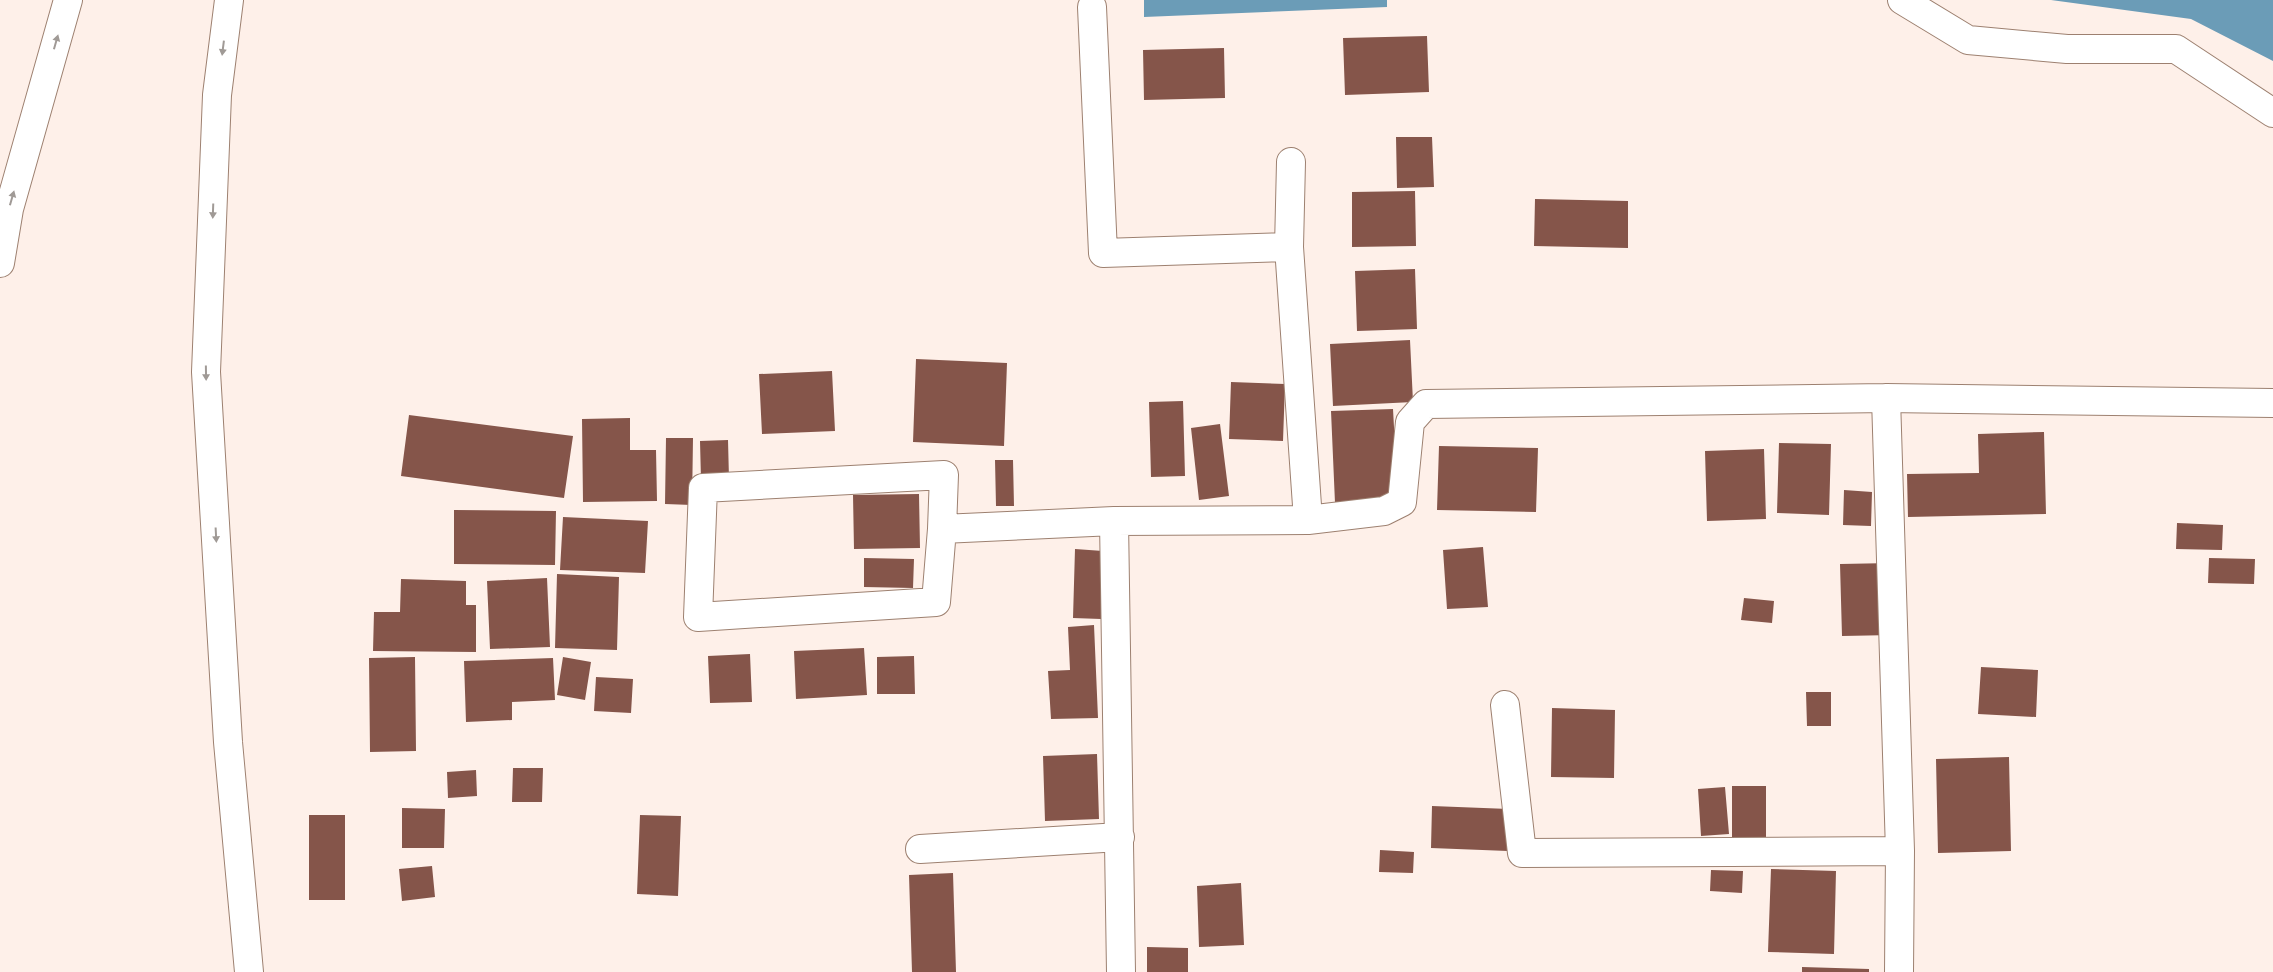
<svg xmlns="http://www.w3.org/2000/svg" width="2273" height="972" font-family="Overpass,sans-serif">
<rect width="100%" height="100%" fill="#fef0e9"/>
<path fill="#6b9cb7" d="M1144 0H1387V7L1144 17Z
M2051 0H2273V61L2191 19Z"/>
<path fill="#85554a" d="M1427 36 1429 92 1345 95 1343 38Z
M1224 48 1225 98 1144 100 1143 50Z
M1396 137H1432L1434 187 1397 188Z
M1415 191 1416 246 1352 247V192Z
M1535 199 1628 201V248L1534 246Z
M1415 269 1417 329 1357 331 1355 271Z
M1410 340 1413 402 1333 406 1330 344Z
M916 359 1007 363 1004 446 913 442Z
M832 371 835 431 762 434 759 374Z
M1231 382 1285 384 1283 441 1229 439Z
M1183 401 1185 476 1151 477 1149 402Z
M1393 409 1398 500 1335 503 1331 411Z
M409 415 573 436 564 498 401 476Z
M630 418V450H656L657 501 583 502 582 419Z
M1220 424 1229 496 1199 500 1191 428Z
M2044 432 2046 514 1908 517 1907 474 1979 473 1978 434Z
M666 438H693L692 505 665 504Z
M728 440 729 479 701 480 700 441Z
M1779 443 1831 444 1829 515 1777 513Z
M1439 446 1538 448 1536 512 1437 510Z
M1764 449 1766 519 1707 521 1705 451Z
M995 460H1013L1014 506H996Z
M1844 490 1872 492 1871 526 1843 525Z
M919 494 920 548 854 549 853 495Z
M454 510 556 511 555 565 454 564Z
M563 517 648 521 645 573 560 570Z
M2177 523 2223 525 2222 550 2176 549Z
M1483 547 1488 607 1447 609 1443 550Z
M1075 549 1103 551 1101 619 1073 618Z
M864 558 914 559 913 588 864 587Z
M2209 558 2255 559 2254 584 2208 583Z
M1892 563 1893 635 1842 636 1840 564Z
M557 574 619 577 617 650 555 648Z
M547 578 550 647 490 649 487 581Z
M401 579 466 581V605H476V652L373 651 374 612H400Z
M1744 598 1774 601 1772 623 1741 620Z
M1094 625 1098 718 1051 719 1048 671 1070 670 1068 627Z
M864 648 867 695 796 699 794 651Z
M750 654 752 702 710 703 708 656Z
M914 656 915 694H877V657Z
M415 657 416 751 370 752 369 658Z
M563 657 591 662 585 700 557 695Z
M553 658 555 700 512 702V720L466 722 464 661Z
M1981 667 2038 670 2036 717 1978 714Z
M596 677 633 679 631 713 594 711Z
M1806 692H1831V726H1807Z
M1552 708 1615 710 1614 778 1551 777Z
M1097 754 1099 819 1045 821 1043 756Z
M2009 757 2011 851 1938 853 1936 759Z
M513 768H543L542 802H512Z
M476 770 477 796 448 798 447 772Z
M1732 786H1766V840H1732Z
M1725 787 1729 834 1701 836 1698 789Z
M1432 806 1509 809 1508 851 1431 848Z
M402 808 445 809 444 848H402Z
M309 815H345V900H309Z
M640 815 681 816 678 896 637 894Z
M1380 850 1414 852 1413 873 1379 872Z
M432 866 435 897 402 901 399 869Z
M1771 869 1836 871 1834 954 1768 952Z
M1711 870 1743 871 1742 893 1710 891Z
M953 873 956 972H912L909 875Z
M1241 883 1244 945 1199 947 1197 886Z
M1147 947 1188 948V972H1147Z
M1802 967 1869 969V972H1802Z"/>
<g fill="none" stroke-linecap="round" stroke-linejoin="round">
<g stroke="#9d8070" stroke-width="30">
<path id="minor" d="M229 0 217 95 206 372 228 742 249 972
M1902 0 1968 40 2067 49H2176L2273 113
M1092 7 1103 253 1289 247
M1291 162 1289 247 1308 520
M0 263 9 209 68 0
M1886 398 1900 851 1899 972
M1114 521 1121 972
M942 529 936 602 698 617 703 488 944 475 942 529 1114 521 1308 520 1384 511 1402 502 1410 422 1426 404 1886 398 2273 403
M1505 705 1522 853 1900 851
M920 849 1120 837"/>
</g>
<use href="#minor" stroke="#fff" stroke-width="28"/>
</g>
<defs><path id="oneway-solid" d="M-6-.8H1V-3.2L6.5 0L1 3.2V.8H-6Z" transform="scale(1.25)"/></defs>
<g fill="#a09a96">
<use href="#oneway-solid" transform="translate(56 42) rotate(-74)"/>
<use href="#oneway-solid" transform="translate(223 48) rotate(97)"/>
<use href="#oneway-solid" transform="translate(12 198) rotate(-74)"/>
<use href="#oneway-solid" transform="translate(213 211) rotate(92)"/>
<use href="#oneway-solid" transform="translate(206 373) rotate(89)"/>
<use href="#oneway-solid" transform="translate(216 535) rotate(87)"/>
</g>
</svg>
